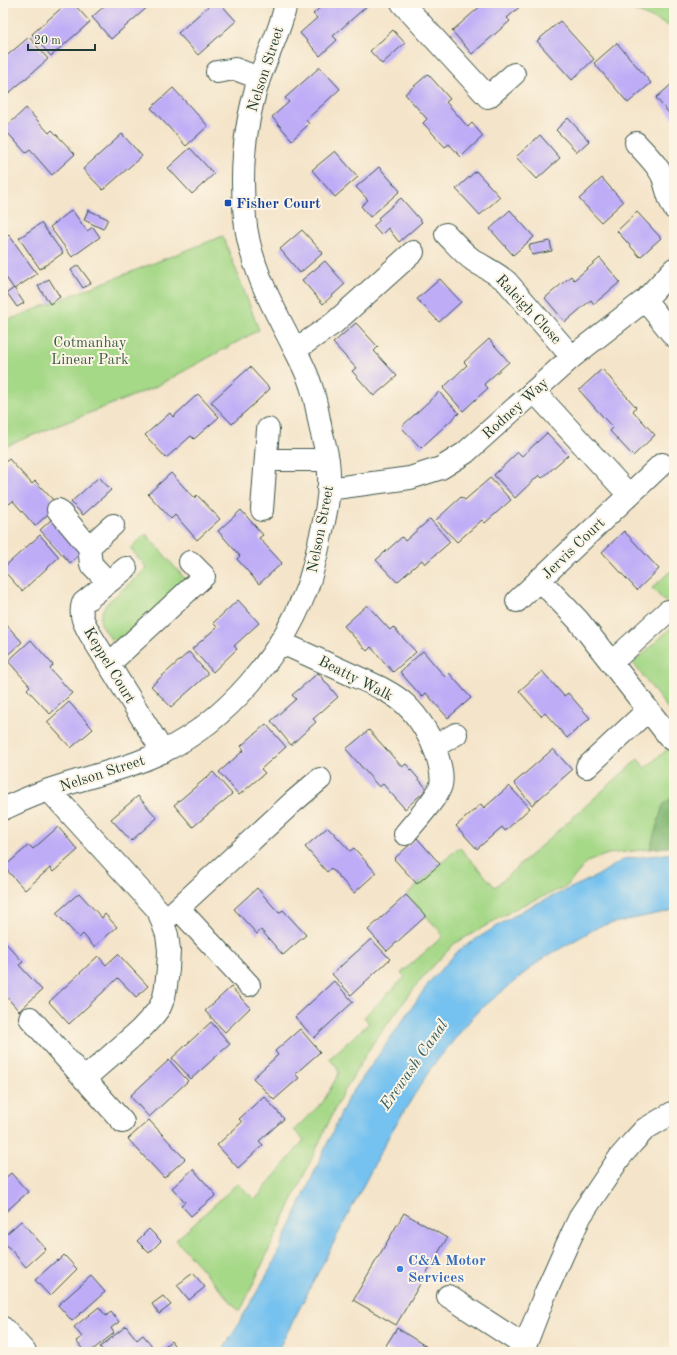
<svg xmlns="http://www.w3.org/2000/svg" width="677" height="1355" font-family="'Old Standard TT',serif">
<rect width="100%" height="100%" fill="#fcf5e5"/>
<filter id="ink" filterUnits="userSpaceOnUse"><feTurbulence type="fractalNoise" baseFrequency=".025" numOctaves="2"/><feDisplacementMap in="SourceGraphic" scale="8" xChannelSelector="R" yChannelSelector="G"/><feConvolveMatrix kernelMatrix="1 2 1 2 8 2 1 2 1" color-interpolation-filters="sRGB"/></filter>
<filter id="wash" filterUnits="userSpaceOnUse"><feTurbulence type="fractalNoise" baseFrequency=".012" numOctaves="4" result="noise"/><feDisplacementMap in="SourceGraphic" scale="16" xChannelSelector="R" yChannelSelector="G"/><feGaussianBlur stdDeviation="0.9" result="paint"/><feColorMatrix in="noise" values="0 0 0 0 0 0 0 0 0 0 0 0 0 0 0 0 0 1.4 0 .05"/><feComposite in="paint" operator="in"/></filter>
<g filter="url(#wash)">
<rect width="100%" height="100%" fill="#f4e4c9"/>
<path fill="#a5d887" stroke="#628a5e" d="M618 3H674V28Z
M223 236 259 330 153 388 3 447V322Z
M146 534 187 581 117 642 114 639 112 641 101 624 100 618 103 609 106 604 147 568 130 548Z
M674 568V611L652 588Z
M674 625V717L633 663Z
M674 744V846L608 854 587 862 566 887 520 906 454 944 422 978 373 1043 340 1098 240 1312 176 1240 238 1183 255 1200 304 1140 294 1130 323 1102 339 1073 337 1067 329 1059 369 1023 364 1017 405 977 401 973 440 939 442 937 440 931 406 895 459 847 495 887 638 759 645 768Z"/>
<path fill="#84b874" stroke="#527a54" d="M674 796V846L650 849 663 805Z"/>
<path fill="#75c1ef" stroke="#4a7f92" d="M674 853V910L600 926 542 959 476 1013 431 1068 390 1134 277 1352H222L272 1266 347 1100 431 980 460 949 525 909 597 876 624 859Z"/>
<g id="blocks">
<path fill="#beacf7" d="M67 3H73L90 22 51 56 32 34Z
M108 3H148L150 5 111 39 92 17Z
M212 3H220L236 21 198 55 178 33Z
M325 3H366L368 5 333 36 337 40 320 56 300 33 317 18 313 14Z
M484 3H524L507 18 510 21 472 54 452 31Z
M560 21 594 59 572 80 537 41Z
M393 30 405 43 382 64 370 51Z
M29 37 48 59 9 93 3 86V59Z
M617 43 651 83 628 103 594 63Z
M320 67 340 89 306 120 309 124 292 140 272 117 289 102 285 98Z
M428 74 450 99 446 102 468 127 472 123 483 136 461 157 449 144 445 147 423 123 427 119 405 94Z
M674 82V119L656 98Z
M173 88 208 126 186 146 151 108Z
M26 108 49 133 52 130 75 154 52 175 30 150 26 153 4 129Z
M568 118 589 141 577 152 556 130Z
M122 134 142 156 103 190 83 169Z
M540 135 560 158 537 179 516 157Z
M190 148 214 174 192 194 168 168Z
M335 151 358 177 335 197 312 170Z
M379 167 400 191 370 217 361 206 368 200 356 187Z
M476 171 500 197 480 215 456 189Z
M602 178 623 202 601 222 579 199Z
M401 198 422 222 399 242 388 228 381 235 373 226 380 220 378 218Z
M72 210 87 231 93 227 100 237 72 257 50 227Z
M88 210 108 219 103 229 84 220Z
M510 210 534 237 513 255 490 229Z
M637 212 661 238 640 257 617 231Z
M41 223 63 253 40 269 19 238Z
M302 230 323 253 300 273 280 249Z
M9 235 37 274 14 289 3 273V239Z
M550 241 552 251 532 255 529 245Z
M600 258 620 282 594 304 591 300 565 322 545 298 571 276 574 280Z
M325 261 345 284 323 304 302 280Z
M78 265 91 283 83 288 71 270Z
M49 279 60 297 50 304 38 286Z
M440 279 461 302 439 322 417 299Z
M14 288 24 303 17 307 7 293Z
M356 323 378 347 374 351 397 376 374 396 352 371 356 368 333 343Z
M489 339 509 362 484 384 488 388 463 411 443 388 467 365 464 362Z
M250 367 270 389 232 424 211 402Z
M602 369 636 407 633 411 655 435 633 456 610 431 613 428 579 390Z
M439 392 459 413 421 448 401 427Z
M198 394 219 417 194 439 191 436 166 458 145 435 170 413 173 417Z
M547 433 568 455 542 478 539 475 515 498 494 475 518 452 522 456Z
M9 459 32 484 35 481 58 505 35 526 13 501 9 504 3 498V464Z
M171 473 194 498 197 495 220 519 197 540 175 515 171 519 148 494Z
M99 477 111 490 83 515 71 502Z
M490 478 511 500 485 523 482 520 457 542 436 520 461 497 465 500Z
M241 510 263 535 259 538 282 563 259 584 237 559 240 556 218 531Z
M53 518 83 551 70 563 40 530Z
M430 519 450 542 425 564 422 560 397 582 376 560 402 537 405 541Z
M624 531 659 569 637 590 602 552Z
M40 535 59 557 22 591 3 570V568Z
M238 600 259 623 234 646 237 649 213 672 192 649 217 627 213 623Z
M367 605 390 630 393 627 416 652 393 672 371 647 367 651 344 626Z
M3 621 22 642 3 659Z
M31 640 53 665 50 669 72 693 50 714 27 689 30 686 8 661Z
M423 651 445 677 449 673 471 698 448 718 426 693 422 697 400 672Z
M189 652 208 674 171 707 151 686Z
M542 671 564 696 568 693 590 718 567 738 545 713 541 716 519 691Z
M318 673 338 697 313 719 316 722 291 745 271 721 296 699 292 695Z
M69 702 93 729 71 748 47 722Z
M266 724 286 747 261 769 265 773 239 795 219 772 244 750 241 746Z
M369 730 402 767 406 764 427 789 405 809 383 784 379 787 346 749Z
M553 749 572 770 532 805 514 783Z
M213 772 232 794 193 827 174 805Z
M509 786 530 808 505 831 502 827 477 849 456 826 481 804 484 808Z
M138 796 157 818 131 841 111 819Z
M58 827 78 850 53 872 50 868 25 890 4 867 29 845 33 849Z
M328 827 350 851 354 848 376 873 354 893 331 868 327 872 305 847Z
M417 838 440 864 417 884 394 859Z
M257 888 279 913 283 910 306 935 283 955 261 930 257 934 234 909Z
M79 893 102 918 105 914 117 927 94 947 83 934 79 938 56 913Z
M406 895 426 916 387 951 368 930Z
M371 939 390 959 351 995 332 974Z
M3 940 23 962 19 965 42 990 19 1011 3 993Z
M118 954 148 986 136 997 118 978 69 1024 49 1002 98 956 106 965Z
M334 981 353 1002 314 1038 295 1017Z
M231 987 250 1008 225 1032 205 1011Z
M211 1022 230 1044 191 1079 172 1058Z
M300 1029 320 1052 295 1074 299 1078 274 1100 253 1078 278 1055 275 1051Z
M169 1060 188 1081 149 1117 130 1096Z
M264 1096 284 1119 259 1141 263 1145 238 1168 217 1145 242 1122 239 1119Z
M149 1120 185 1159 164 1178 128 1139Z
M193 1169 216 1195 191 1216 181 1205 185 1202 172 1188Z
M11 1173 28 1192 3 1214V1180Z
M404 1213 447 1238 396 1325 353 1300Z
M21 1221 46 1249 26 1267 3 1241V1237Z
M149 1229 161 1241 149 1253 137 1241Z
M64 1255 77 1269 50 1296 35 1280 57 1260 58 1261Z
M193 1273 205 1287 189 1300 177 1285Z
M91 1276 105 1292 72 1321 58 1305Z
M163 1296 171 1305 159 1314 152 1304Z
M99 1307 106 1316 111 1312 119 1322 111 1328 114 1333 90 1352H85L76 1341 82 1337 74 1327Z
M126 1326 137 1340 143 1335 153 1347 146 1352H104L100 1347Z
M397 1328 427 1347 424 1352H393L385 1347Z
M171 1341 179 1352H157Z"/>
</g>
</g>
<g filter="url(#ink)">
<use href="#blocks" fill-opacity="0" stroke="#3f564a" stroke-width="1"/>
<g fill="none" stroke-linecap="round" stroke-linejoin="round">
<g stroke="#3f564a" stroke-width="24">
<path id="minor" d="M402 3 488 97 514 74
M217 72 235 69 259 78
M636 143C645 153 656 163 662 175 667 186 667 197 674 208
M446 234C455 243 463 253 473 260 485 268 497 273 507 282L572 357
M645 300 674 336
M295 350 334 323 413 252
M534 391 628 494
M266 460H328
M328 489 410 478 441 468 465 453 572 357 645 300 674 269
M58 510 89 547 91 564 108 582
M262 510 268 429
M89 547 113 525
M126 568 83 603C79 615 84 623 90 634L163 752
M539 579 578 620 671 739
M517 601 662 464
M280 642C304 653 328 664 352 675 370 683 391 691 405 704 419 717 431 737 437 755 440 765 443 775 441 785 438 797 414 823 405 834
M611 663 668 611
M109 664 204 576 190 562
M434 747 456 734
M587 767 648 710
M49 790 158 910 167 935 169 950 168 969 166 986 164 997 160 1007 154 1015 140 1030 84 1079
M3 809C22 800 43 791 64 785 98 774 132 767 164 751 227 720 280 657 305 593 312 576 316 557 320 539 325 518 330 496 329 475 329 460 325 445 321 430 318 415 316 400 311 386 306 369 296 352 288 336 268 298 249 261 245 218 240 172 245 123 259 79 268 53 281 30 286 3
M178 908 249 985
M163 922 293 802 320 779
M30 1018 123 1122
M448 1296 525 1346
M3 1328 25 1352
M525 1352V1346L545 1294 566 1247 581 1215 620 1157 633 1142 645 1129 674 1112"/>
</g>
<use href="#minor" stroke="#fff" stroke-width="22"/>
</g>
</g>
<rect fill="#1a4fb4" stroke="#fcf5e5" stroke-width="1.5" x="224" y="199" width="8" height="8" rx="2"/>
<circle fill="#3f7fe0" stroke="#fcf5e5" stroke-width="1.5" cx="400" cy="1269" r="4"/>
<g text-anchor="middle" stroke-width="4" stroke-linejoin="round" paint-order="stroke">
<g font-size="15" fill="#1f3d34" stroke="#fcf5e5">
<text transform="translate(265 69) rotate(-72)" y="5">Nelson Street</text>
<text transform="translate(529 309) rotate(47)" y="5">Raleigh Close</text>
<text transform="translate(515 408) rotate(-42)" y="5">Rodney Way</text>
<text transform="translate(320 529) rotate(-79)" y="5">Nelson Street</text>
<text transform="translate(573 548) rotate(-44)" y="5">Jervis Court</text>
<text transform="translate(110 665) rotate(59)" y="5">Keppel Court</text>
<text transform="translate(356 678) rotate(27)" y="5">Beatty Walk</text>
<text transform="translate(102 773) rotate(-18)" y="5">Nelson Street</text>
</g>
<g font-size="15" font-weight="bold" fill="#164399" stroke="#fcf5e5" text-anchor="start">
<text x="236" y="208">Fisher Court</text>
</g>
<g font-size="15" fill="#3a5c45" stroke="#fcf5e5">
<text x="90" y="347">Cotmanhay<tspan x="90" dy="17">Linear Park</tspan></text>
</g>
<g font-size="15" font-weight="bold" fill="#366cbe" stroke="#fcf5e5" text-anchor="start">
<text x="408" y="1265">C&amp;A Motor<tspan x="408" dy="17">Services</tspan></text>
</g>
<g font-size="16" font-style="italic" fill="#345e63" stroke="#fcf5e5">
<text transform="translate(413 1064) rotate(-55)" y="6">Erewash Canal</text>
</g>
</g>
<rect width="677" height="1355" fill="none" stroke="#fcf5e5" stroke-width="16"/>
<path d="M28 44v6h67v-6" fill="none" stroke="#1f3d34" stroke-width="2"/>
<text x="34" y="44" font-size="12" fill="#1f3d34" stroke="#fcf5e5" stroke-width="3" paint-order="stroke">20 m</text>
</svg>
